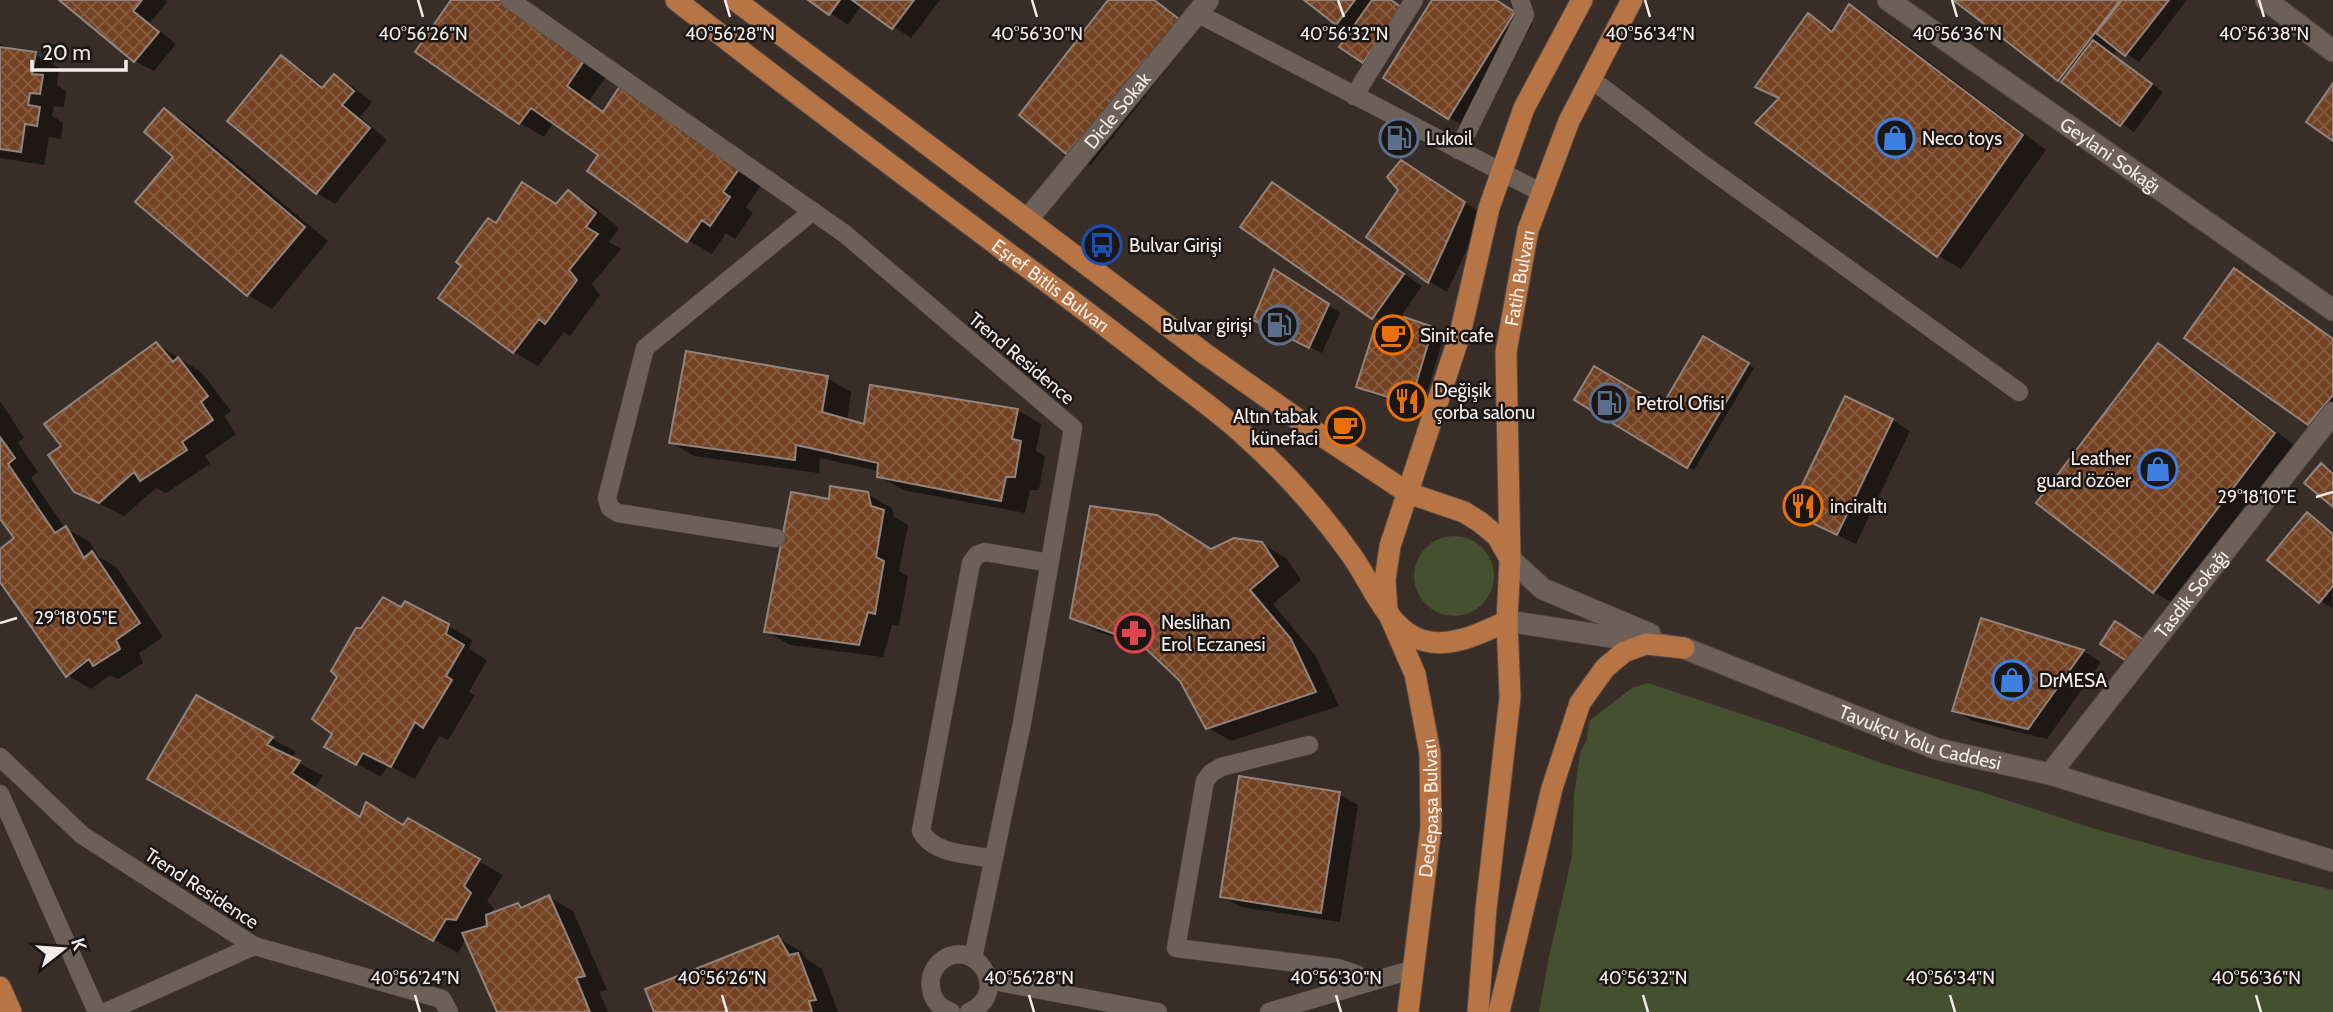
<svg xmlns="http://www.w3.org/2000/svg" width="2333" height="1012" font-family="Cabin,sans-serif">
<defs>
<pattern id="building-cross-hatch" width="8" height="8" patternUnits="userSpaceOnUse" patternTransform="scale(1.75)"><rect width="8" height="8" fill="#744223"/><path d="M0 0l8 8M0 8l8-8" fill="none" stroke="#885e43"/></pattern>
</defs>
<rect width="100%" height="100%" fill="#382d27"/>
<path fill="#455031" d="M1414 576a40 40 0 1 1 80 0a40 40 0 1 1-80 0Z
M1648 683 1781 727 1884 764 1985 793 2092 828 2204 859 2333 890V1012H1539L1549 957 1572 856 1574 796 1580 753 1587 739 1589 721 1632 688Z"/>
<path fill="#0007" fill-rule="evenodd" d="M62 0H165L167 2 150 23 176 44 154 71 135 61Z
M453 0 609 73 589 101 605 112 764 181 746 207 753 213 735 239 726 233 712 254 688 240 589 171 601 155 554 122 544 137 520 123 418 51Z
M811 0H940L911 38 862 5 848 25Z
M1110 0H1155L1197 31 1090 166 1071 155Z
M1307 0H1390L1376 69 1342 47 1352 33 1337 24Z
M1434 0H1495L1533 24 1467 128 1449 117Z
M2122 0H2187L2139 62 2118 48 2113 55 2163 92 2134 132 2059 80Z
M1850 6 1874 20 2046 150 1961 269 1937 255 1780 99 1758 86 1808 16 1835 31Z
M0 43 12 51 35 54 59 68 57 85 66 91 64 107 54 106 52 116 63 123 61 139 49 137 44 165 0 158Z
M282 57 300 68 325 88 334 76 353 87 372 102 360 117 387 140 335 204 317 193Z
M164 110 188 124 328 241 272 309 248 295 176 156Z
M1420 173 1483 214 1447 292 1428 281Z
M1272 184 1422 286 1392 329H1432L1444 336 1422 409 1371 394 1358 386 1391 328 1243 227Z
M569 192 593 206 619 228 609 242 621 249 592 284 600 295 570 336 564 332 538 366 514 352 440 297 496 226 557 205Z
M2234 271 2333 339V428L2327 435 2186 338Z
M1286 279 1340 313 1322 353 1267 326Z
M1704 338 1754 368 1694 470 1576 400 1662 408Z
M157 344 202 373 231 411 224 416 236 434 205 456 210 464 166 493 156 488 124 516 75 491 64 446Z
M2158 345 2182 359 2298 448 2178 606 2154 592Z
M827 378 851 392 847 421 866 426 1017 410 1041 424 1036 451 1045 456 1039 490H1030L1025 513 903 490 879 476V471L820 458 819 473 694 456 670 442Z
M0 401 24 438 18 443 38 472 31 478 65 528 90 542 99 557 116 567 163 637 139 653 143 663 118 679 110 675 91 689 67 675 0 579V551L16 538 3 520 0 522Z
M1892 420 1910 431 1856 544 1810 522Z
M867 494 892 508 894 517 908 525 899 571 908 576 899 626 892 625 883 657 790 645 766 631 831 501Z
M2307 514 2333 532 2332 608 2320 601Z
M1262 544 1286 558 1301 580 1273 604 1315 655 1339 706 1231 741 1207 727 1181 680 1150 650 1096 631 1072 617 1212 550Z
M402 609 448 626 472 640 469 649 487 660 469 692 475 695 448 740 439 736 415 779 388 765 381 777 327 746Z
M1982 620 2083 651 2101 662 2047 739 1973 721 1954 710Z
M197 697 296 752 291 758 323 776 314 788 361 818 404 827 408 821 503 875 487 901 494 908 490 915 517 905 524 909 549 897 573 911 607 990 599 991 608 1012H499L466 938 458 953 149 779ZM488 919 489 927 482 929Z
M1339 794 1358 805 1340 922 1241 907 1222 896Z
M778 938 802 952 806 959 822 969 838 1012H656Z"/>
<path fill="url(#building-cross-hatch)" stroke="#91847c" stroke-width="2" d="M59 0H142L133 11 159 32 134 62Z
M451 0H502L586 58 567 86 603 112 622 83 741 166 723 192 730 197 710 226 702 220 687 242 587 171 598 155 531 108 519 124 415 52Z
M808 0H840L829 15Z
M852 0H914L892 29Z
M1108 0H1154L1179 19 1070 157 1019 115Z
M1304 0H1355L1336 25Z
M1372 0H1391L1401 7 1363 63 1339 47Z
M1432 0H1496L1515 12 1448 119 1383 78Z
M1953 0H2120L2058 81Z
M2122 0H2169L2125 56 2096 33Z
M1849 4 2023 135 1937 257 1755 123 1779 98 1755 87 1808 13 1832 32Z
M2093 40 2152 84 2120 126 2061 82Z
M0 47 36 52 32 74 43 75 40 94 30 93 28 105 40 107 37 126 25 124 21 152 0 149Z
M281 55 322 88 334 74 354 91 342 105 370 128 316 194 227 121Z
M2333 83V141L2306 122Z
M164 108 305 227 247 296 135 202 173 157 144 132Z
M1401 160 1465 202 1428 283 1366 237 1398 190 1387 177Z
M522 182 556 204 568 190 596 213 586 227 598 234 569 270 577 280 545 324 539 319 513 353 438 298 461 266 456 262 488 218 496 223Z
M1272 182 1404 274 1372 319 1240 227Z
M2234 268 2333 339V395L2308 425 2184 338Z
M1274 269 1329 304 1309 348 1253 320Z
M1404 317 1433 327 1410 404 1356 387 1375 327H1394Z
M1703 336 1749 363 1687 468 1574 400 1594 366 1662 406Z
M156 342 173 362 178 357 208 396 201 402 213 420 182 442 187 450 140 481 134 472 99 503 74 492 48 455 61 446 44 424Z
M2158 343 2275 433 2153 593 2036 503Z
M686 351 828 376 822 412 864 424 870 385 1018 409 1012 439 1021 441 1015 477H1006L1001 501 877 477 878 463 796 445 795 460 669 443Z
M1845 396 1893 419 1837 535 1789 512Z
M0 437 15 458 8 464 55 533 66 526 84 558 92 551 140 623 116 640 120 649 93 666 89 659 66 677 0 582V549L14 538 0 519Z
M2321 463 2333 474V507L2304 483Z
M830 486 868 492 871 506 884 510 876 557 884 561 875 614 868 612 859 645 764 632 791 492 829 499Z
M1090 506 1157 515 1211 549 1234 538 1262 542 1278 566 1250 590 1291 639 1316 692 1206 729 1180 681 1140 643 1070 618Z
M2307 512 2333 534V586L2319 603 2267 560Z
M383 597 401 607 405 601 449 624 446 634 464 645 446 676 452 680 423 728 415 722 391 767 363 753 356 765 324 747 332 734 312 719 337 677 331 671 356 628H361Z
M1981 618 2084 650 2028 729 1952 711Z
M2115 621 2144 640 2130 663 2100 644Z
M196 695 273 737 267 745 300 761 292 773 360 817 366 802 403 825 408 818 480 859 464 886 471 893 456 920 446 919 433 941 147 779Z
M1239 776 1340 792 1321 913 1220 897Z
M549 895 585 976 576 978 590 1012H497L462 933 487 926 486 915 518 903 521 908Z
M778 936 789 955 798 953 816 1000 809 1001 812 1012H654L645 989Z"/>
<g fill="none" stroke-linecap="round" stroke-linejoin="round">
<g stroke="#524943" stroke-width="19">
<path id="service" d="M510 0 845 234 1073 428 1022 723 973 958
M1197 13 1542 193
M1591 79 1696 159 2019 392
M1354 96 1414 0
M1458 150 1525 15 1520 0
M776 538 618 513 610 508 607 498 645 348 813 211
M1309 745 1221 767 1211 773 1205 781 1176 948 1338 968 1356 974 1368 983
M0 757 82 835 254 946 442 999 449 1012
M0 794 97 1012
M994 859C971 854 933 855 921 831L971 563 977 555 985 552 1050 563
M988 980 1158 1012
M106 1012 254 946
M951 1012C940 1008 932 1000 931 988 929 979 933 969 939 963 972 932 1014 992 969 1012
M1269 1012 1414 969"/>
</g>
<g stroke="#524943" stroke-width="23">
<g id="minor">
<path id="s1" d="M1888 0 2333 310"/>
<path d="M2266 0 2333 51"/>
<path id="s2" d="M1027 220 1208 0"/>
<path d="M1510 559 1543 589 1650 634"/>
<path id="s3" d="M1507 621 1684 648 1937 749 2050 774 2333 861"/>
<path id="s4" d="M2050 774 2333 413"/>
</g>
</g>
<g stroke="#524943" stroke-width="23">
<g id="primary">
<path id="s5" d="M676 0C788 88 902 174 1016 259 1067 297 1118 335 1167 374 1193 394 1220 413 1244 435 1284 471 1321 512 1352 556 1370 581 1385 622 1414 637 1444 652 1480 634 1507 621"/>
<path d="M735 0 1204 353 1316 432 1408 493 1464 512 1480 522 1497 536 1509 557"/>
<path d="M0 987 11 1012"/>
<path id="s6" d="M1408 1012 1431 827 1430 753 1415 674 1387 610 1385 580 1390 546 1460 334 1489 208 1524 108 1582 0"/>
<path id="s7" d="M1478 1012 1486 909 1510 697 1507 621 1510 559 1506 352 1528 230 1569 121 1632 0"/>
<path d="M1499 1012 1552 788 1580 703 1605 668 1624 652 1646 644 1684 648"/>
</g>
</g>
<use href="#service" stroke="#6c6059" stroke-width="18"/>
<use href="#minor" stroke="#6c6059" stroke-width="21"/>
<use href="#primary" stroke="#b77445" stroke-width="21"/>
</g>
<path fill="none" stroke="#f4ede9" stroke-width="2.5" d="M418 0 423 17M725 0 730 17M1032 0 1037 17M1338 0 1344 17M1645 0 1650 17M1952 0 1957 17M2259 0 2264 17M2316 497 2333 492M0 623 17 618M415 995 420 1012M722 995 727 1012M1029 995 1034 1012M1336 995 1341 1012M1643 995 1648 1012M1950 995 1955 1012M2256 995 2261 1012"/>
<defs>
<g id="fuel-ring" transform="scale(2.0125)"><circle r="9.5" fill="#1b1614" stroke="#5c6f8a" stroke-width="1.5"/><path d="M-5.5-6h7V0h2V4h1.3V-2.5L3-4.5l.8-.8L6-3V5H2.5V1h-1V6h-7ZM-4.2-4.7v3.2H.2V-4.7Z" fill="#5c6f8a"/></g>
<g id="shop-ring" transform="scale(2.0125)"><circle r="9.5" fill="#1b1614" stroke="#3f7fe0" stroke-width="1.5"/><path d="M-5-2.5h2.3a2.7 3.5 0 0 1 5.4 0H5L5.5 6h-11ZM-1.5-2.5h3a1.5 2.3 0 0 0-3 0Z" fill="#3f7fe0"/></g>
<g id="bus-ring" transform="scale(2.0125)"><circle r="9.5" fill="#1b1614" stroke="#1a4fb4" stroke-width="1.5"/><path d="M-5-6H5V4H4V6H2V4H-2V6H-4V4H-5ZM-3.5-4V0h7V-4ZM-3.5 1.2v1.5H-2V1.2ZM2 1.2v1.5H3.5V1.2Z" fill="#1a4fb4"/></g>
<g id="cafe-ring" transform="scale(2.0125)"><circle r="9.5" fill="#1b1614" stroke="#e8710a" stroke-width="1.5"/><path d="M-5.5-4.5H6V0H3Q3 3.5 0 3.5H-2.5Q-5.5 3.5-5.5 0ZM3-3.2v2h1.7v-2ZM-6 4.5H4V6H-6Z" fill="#e8710a"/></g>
<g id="restaurant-ring" transform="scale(2.0125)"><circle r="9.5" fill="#1b1614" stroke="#e8710a" stroke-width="1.5"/><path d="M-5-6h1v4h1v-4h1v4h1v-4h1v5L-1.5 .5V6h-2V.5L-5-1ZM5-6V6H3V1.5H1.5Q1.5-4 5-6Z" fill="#e8710a"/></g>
<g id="pharmacy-ring" transform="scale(2.0125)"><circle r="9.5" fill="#1b1614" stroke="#e0444e" stroke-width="1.5"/><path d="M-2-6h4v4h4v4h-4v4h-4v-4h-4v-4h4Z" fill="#e0444e"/></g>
</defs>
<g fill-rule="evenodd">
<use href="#fuel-ring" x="1399" y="138"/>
<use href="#shop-ring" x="1895" y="138"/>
<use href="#bus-ring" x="1102" y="245"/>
<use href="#fuel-ring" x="1279" y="325"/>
<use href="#cafe-ring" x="1393" y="335"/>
<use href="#restaurant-ring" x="1407" y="401"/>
<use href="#fuel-ring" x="1609" y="403"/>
<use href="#cafe-ring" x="1345" y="427"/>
<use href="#shop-ring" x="2158" y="469"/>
<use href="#restaurant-ring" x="1803" y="506"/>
<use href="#pharmacy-ring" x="1134" y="633"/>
<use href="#shop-ring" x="2012" y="680"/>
</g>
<g text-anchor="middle" stroke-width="5" stroke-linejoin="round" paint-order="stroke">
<g font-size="19" fill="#f4ede9" stroke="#1b1614">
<text dy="7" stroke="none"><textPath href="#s2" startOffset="142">Dicle Sokak</textPath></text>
<text dy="7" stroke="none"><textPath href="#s1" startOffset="271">Geylani Sokağı</textPath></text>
<text dy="7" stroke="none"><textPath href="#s7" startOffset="737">Fatih Bulvarı</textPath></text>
<text dy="7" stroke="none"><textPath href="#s5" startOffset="471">Eşref Bitlis Bulvarı</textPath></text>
<text transform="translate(1022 358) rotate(40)" y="7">Trend Residence</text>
<text dy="7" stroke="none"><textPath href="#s4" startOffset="229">Tasdik Sokağı</textPath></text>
<text dy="7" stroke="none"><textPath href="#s3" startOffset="432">Tavukçu Yolu Caddesi</textPath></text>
<text dy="7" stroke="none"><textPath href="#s6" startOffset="205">Dedepaşa Bulvarı</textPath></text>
<text transform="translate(202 888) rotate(33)" y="7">Trend Residence</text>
</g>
<g font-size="19" fill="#f4ede9" stroke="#1b1614" text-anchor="start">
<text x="1426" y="145">Lukoil</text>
<text x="1922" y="145">Neco toys</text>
<text x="1129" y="252">Bulvar Girişi</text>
<text x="1252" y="332" text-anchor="end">Bulvar girişi</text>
<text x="1420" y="342">Sinit cafe</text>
<text x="1434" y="397">Değişik<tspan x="1434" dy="22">çorba salonu</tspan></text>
<text x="1636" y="410">Petrol Ofisi</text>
<text x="1318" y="423" text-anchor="end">Altın tabak<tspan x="1318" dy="22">künefaci</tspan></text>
<text x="2131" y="465" text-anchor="end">Leather<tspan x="2131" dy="22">guard özöer</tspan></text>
<text x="1830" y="513">inciraltı</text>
<text x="1161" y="629">Neslihan<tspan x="1161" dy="22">Erol Eczanesi</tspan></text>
<text x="2039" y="687">DrMESA</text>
</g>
</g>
<g font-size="18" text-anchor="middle" fill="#f4ede9" stroke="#1b1614" stroke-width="5" stroke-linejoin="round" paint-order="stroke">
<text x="423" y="40">40°56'26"N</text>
<text x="730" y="40">40°56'28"N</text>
<text x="1037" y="40">40°56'30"N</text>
<text x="1344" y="40">40°56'32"N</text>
<text x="1650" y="40">40°56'34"N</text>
<text x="1957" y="40">40°56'36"N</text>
<text x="2264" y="40">40°56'38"N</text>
<text x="2257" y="503">29°18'10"E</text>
<text x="76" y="624">29°18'05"E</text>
<text x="415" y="984">40°56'24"N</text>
<text x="722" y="984">40°56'26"N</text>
<text x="1029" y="984">40°56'28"N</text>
<text x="1336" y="984">40°56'30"N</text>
<text x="1643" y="984">40°56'32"N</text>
<text x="1950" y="984">40°56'34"N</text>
<text x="2256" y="984">40°56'36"N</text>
</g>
<g transform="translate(63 949) rotate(73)" stroke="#1b1614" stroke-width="5" paint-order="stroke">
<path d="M0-5L12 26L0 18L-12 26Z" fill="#f4ede9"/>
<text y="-10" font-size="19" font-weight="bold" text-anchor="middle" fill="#f4ede9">K</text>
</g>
<path d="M32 60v10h94v-10" fill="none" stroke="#f4ede9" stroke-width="3.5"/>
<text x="42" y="60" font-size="21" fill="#f4ede9" stroke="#1b1614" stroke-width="5" paint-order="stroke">20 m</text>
</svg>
